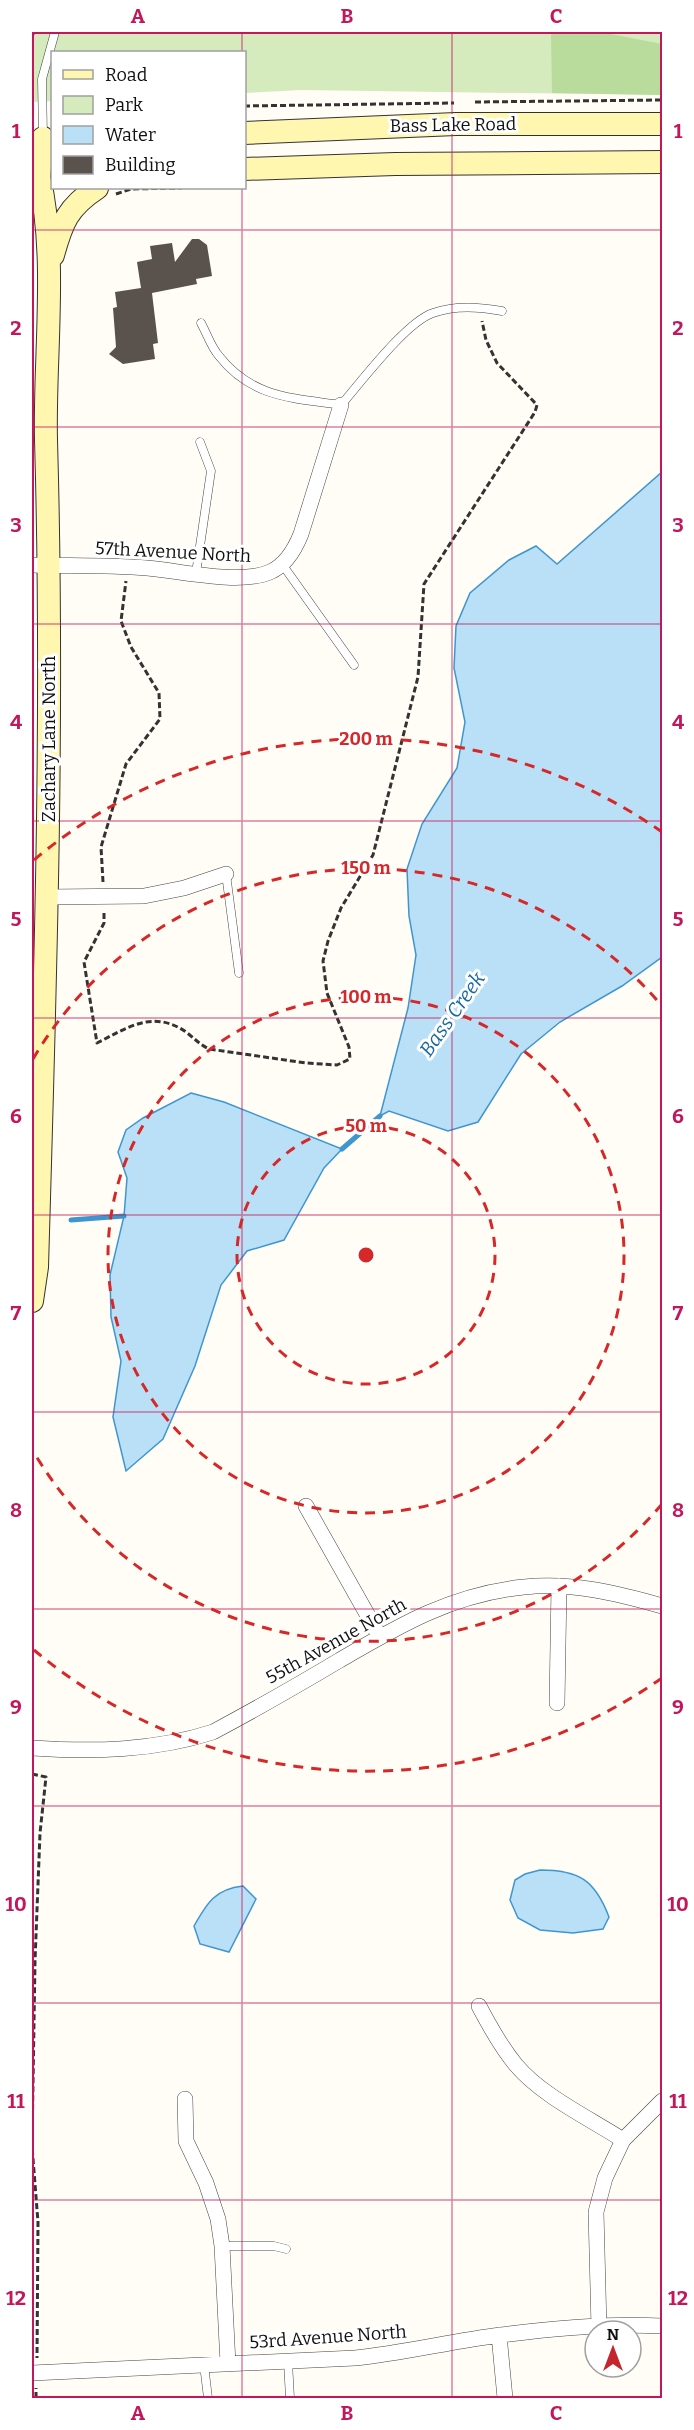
<svg xmlns="http://www.w3.org/2000/svg" width="694" height="2430" font-family="Bitter,serif">
<rect width="100%" height="100%" fill="#fffdf5"/>
<path fill="#d5ebbd" d="M32 32H662V95L301 90 245 93 244 52H52V101L32 102Z"/>
<path fill="#b9dc9c" d="M551 32H601L662 44V95L552 93Z"/>
<path fill="#b9e0f7" stroke="#3f96cf" stroke-width="1.5" d="M662 472V957L622 986 560 1022 521 1054 478 1122 448 1131 389 1111 380 1116 408 1008 416 955 409 916 407 869 422 824 457 768 465 722 454 668 456 626 470 593 509 560 536 546 557 564Z
M191 1093 224 1102 342 1149 324 1168 284 1240 247 1251 221 1285 195 1366 163 1439 126 1471 113 1417 121 1361 111 1317 110 1275 124 1216 127 1178 118 1152 126 1130 143 1118Z
M540 1870C579 1870 595 1880 609 1917L603 1929 573 1933 540 1930 518 1918 510 1900 515 1880 525 1874Z
M243 1886 256 1899 229 1952 200 1944 194 1926C207 1903 215 1889 243 1886Z"/>
<g fill="none" stroke-linecap="round" stroke-linejoin="round">
<path stroke="#3f96cf" stroke-width="5" d="M342 1149 380 1116
M71 1220 124 1216"/>
</g>
<path fill="#5a524d" d="M192 239H199L207 245 212 276 196 279 197 284 152 293 158 343 153 344 155 359 123 364 109 354 116 347 113 308 117 307 115 292 141 288 137 262 152 259 150 246 172 243 175 262Z"/>
<g fill="none" stroke-linecap="round" stroke-linejoin="round">
<g stroke="#444" stroke-width="9">
<path id="lane" d="M43 137 42 79 55 32
M201 323C207 334 211 347 219 356 252 398 293 398 341 405 361 382 406 322 433 313 456 305 479 307 502 311
M282 564 354 665
M196 573 211 471 200 442
M226 874 239 973
M222 2246H274L286 2249
M288 2362 290 2398
M204 2365 208 2398"/>
</g>
<g stroke="#444" stroke-width="16">
<path id="street" d="M32 565C70 566 109 565 147 568 181 571 240 585 270 572 286 565 295 549 301 534L341 405
M48 897 144 896 184 888 226 874
M306 1506 380 1637
M557 1703 559 1586
M32 1748C93 1752 154 1751 213 1732 256 1709 298 1685 340 1660 400 1625 453 1594 524 1587 571 1582 617 1593 662 1606
M479 2006C490 2027 501 2047 516 2065 542 2096 589 2118 623 2140
M185 2099 186 2141 206 2183 218 2219 222 2246 228 2364
M599 2328 596 2212 605 2178 623 2140 662 2101
M499 2335 505 2398
M32 2373 355 2358C404 2353 452 2341 501 2335 554 2328 609 2323 662 2326"/>
</g>
<g stroke="#333" stroke-width="24">
<path id="secondary" d="M244 133 456 124H662
M244 169 395 164 662 162
M34 190 39 177 43 138
M53 255C62 222 68 207 97 188
M32 1301 37 1267C45 991 54 716 46 440 44 356 58 258 39 177"/>
</g>
<path stroke="#333" stroke-width="3" stroke-dasharray="6 3" stroke-linecap="butt" d="M32 36 34 32
M475 102 662 100
M244 106 454 103
M116 194 131 189 182 188
M103 882 101 847 126 764 160 719 159 693 131 647 121 621 126 581
M104 913V923L84 962 97 1043C127 1028 153 1009 186 1032 194 1038 199 1044 209 1049L306 1063 337 1065 350 1059 349 1047 327 993 323 961 328 941 341 908 373 855 418 677 424 584 535 412 537 405 497 363 486 340 482 321
M32 1774 46 1777 40 1833 35 1961 32 2146 38 2222 37 2358
M36 2398V2388"/>
<use href="#lane" stroke="#fff" stroke-width="8"/>
<use href="#street" stroke="#fff" stroke-width="15"/>
<use href="#secondary" stroke="#fff6b0" stroke-width="22"/>
</g>
<path fill="none" stroke="#c2185b" stroke-width="1.5" stroke-opacity="0.55" d="M242 32V52M452 32V2398M242 188V2398M32 230H662M32 427H662M32 624H662M32 821H662M32 1018H662M32 1215H662M32 1412H662M32 1609H662M32 1806H662M32 2003H662M32 2200H662"/>
<g fill="none" stroke="#d62828" stroke-width="3" stroke-dasharray="10 8">
<circle cx="366" cy="1255" r="129"/>
<circle cx="366" cy="1255" r="258"/>
<path d="M662 1504A387 387 0 0 1 33 1451M33 1059A387 387 0 0 1 662 1006"/>
<path d="M662 1678A516 516 0 0 1 34 1650M34 860A516 516 0 0 1 662 832"/>
</g>
<g text-anchor="middle" stroke-width="6" stroke-linejoin="round" paint-order="stroke">
<g font-size="18" fill="#111" stroke="#fff">
<text transform="translate(453 125) rotate(-1)" y="6">Bass Lake Road</text>
<text transform="translate(173 552) rotate(3)" y="6">57th Avenue North</text>
<text transform="translate(49 739) rotate(-90)" y="6">Zachary Lane North</text>
<text transform="translate(336 1641) rotate(-29)" y="6">55th Avenue North</text>
<text transform="translate(328 2337) rotate(-4)" y="6">53rd Avenue North</text>
</g>
<g font-size="20" font-style="italic" fill="#1768a6" stroke="#fff">
<text transform="translate(452 1014) rotate(-55)" y="7">Bass Creek</text>
</g>
</g>
<circle cx="366" cy="1255" r="9" fill="#d62828" stroke="#fff" stroke-width="3"/>
<g font-size="18" text-anchor="middle" font-weight="bold" fill="#d62828" stroke="#fff" stroke-width="6" stroke-linejoin="round" paint-order="stroke">
<text x="366" y="745">200 m</text>
<text x="366" y="874">150 m</text>
<text x="366" y="1003">100 m</text>
<text x="366" y="1132">50 m</text>
</g>
<rect width="694" height="2430" fill="none" stroke="#ffffff" stroke-width="66"/>
<rect x="51" y="51" width="195" height="138" fill="#ffffff" stroke="#a0a0a0" stroke-width="1.5"/>
<rect x="63" y="70" width="30" height="9" fill="#fff6b0" stroke="#a0a0a0" stroke-width="1.5"/>
<text x="105" y="81" font-size="18" fill="#111111">Road</text>
<rect x="63" y="96" width="30" height="18" fill="#d5ebbd" stroke="#a0a0a0" stroke-width="1.5"/>
<text x="105" y="111" font-size="18" fill="#111111">Park</text>
<rect x="63" y="126" width="30" height="18" fill="#b9e0f7" stroke="#a0a0a0" stroke-width="1.5"/>
<text x="105" y="141" font-size="18" fill="#111111">Water</text>
<rect x="63" y="156" width="30" height="18" fill="#5a524d" stroke="#a0a0a0" stroke-width="1.5"/>
<text x="105" y="171" font-size="18" fill="#111111">Building</text>
<g transform="translate(613 2349)"><circle r="28" fill="#ffffff" stroke="#a0a0a0" stroke-width="1.5"/>
<path d="M0-4.5L10 22L0 15L-10 22Z" fill="#c4262e"/>
<text y="-9" font-size="16" font-weight="bold" text-anchor="middle" fill="#111111">N</text>
</g>
<rect x="33" y="33" width="628" height="2364" fill="none" stroke="#c2185b" stroke-width="2"/>
<g font-size="20" text-anchor="middle" font-weight="bold" fill="#c2185b">
<text x="138" y="23">A</text>
<text x="347" y="23">B</text>
<text x="556" y="23">C</text>
<text x="16" y="138">1</text>
<text x="678" y="138">1</text>
<text x="16" y="335">2</text>
<text x="678" y="335">2</text>
<text x="16" y="532">3</text>
<text x="678" y="532">3</text>
<text x="16" y="729">4</text>
<text x="678" y="729">4</text>
<text x="16" y="926">5</text>
<text x="678" y="926">5</text>
<text x="16" y="1123">6</text>
<text x="678" y="1123">6</text>
<text x="16" y="1320">7</text>
<text x="678" y="1320">7</text>
<text x="16" y="1517">8</text>
<text x="678" y="1517">8</text>
<text x="16" y="1714">9</text>
<text x="678" y="1714">9</text>
<text x="16" y="1911">10</text>
<text x="678" y="1911">10</text>
<text x="16" y="2108">11</text>
<text x="678" y="2108">11</text>
<text x="16" y="2305">12</text>
<text x="678" y="2305">12</text>
<text x="138" y="2420">A</text>
<text x="347" y="2420">B</text>
<text x="556" y="2420">C</text>
</g>
</svg>
